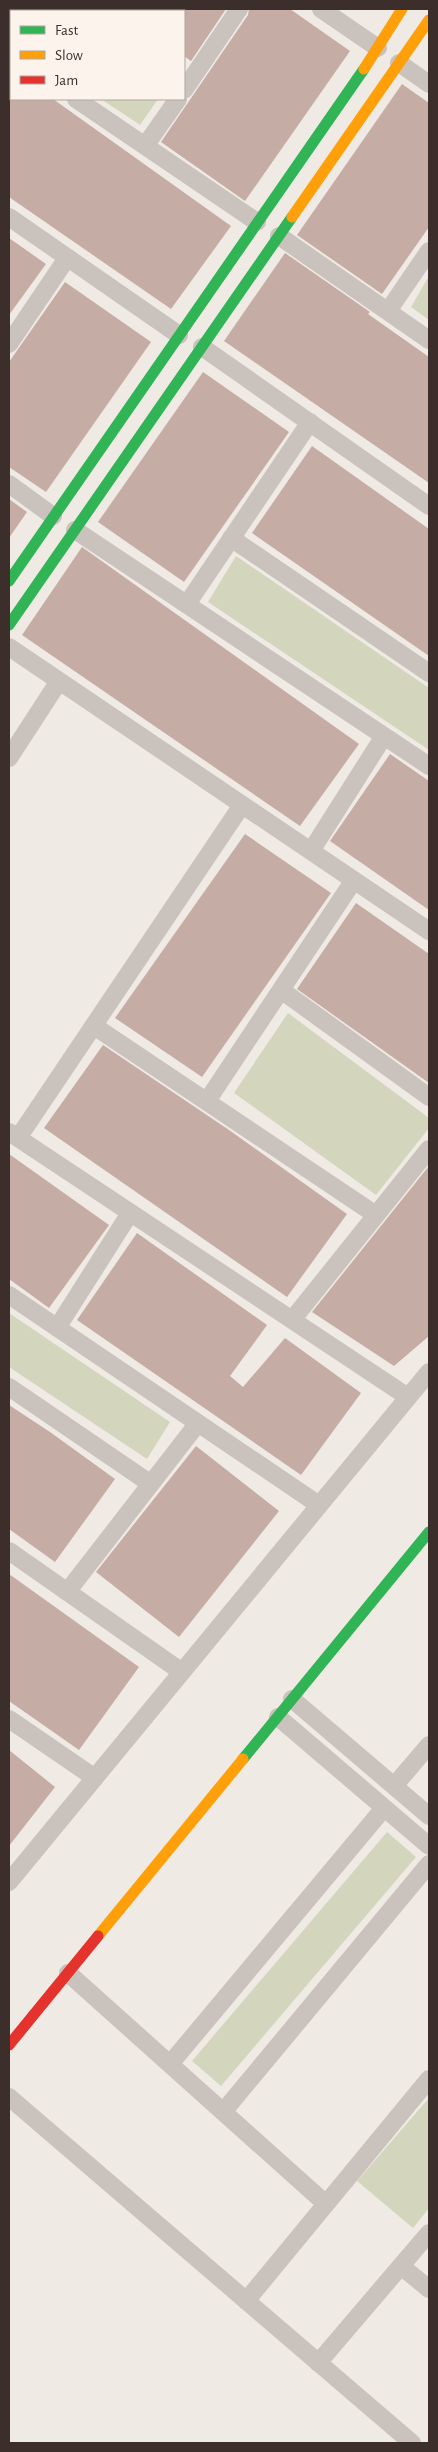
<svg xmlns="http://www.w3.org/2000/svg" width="438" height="2452" font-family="'Alegreya Sans',sans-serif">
<rect width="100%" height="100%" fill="#f0eae4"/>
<path fill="#d3d6bd" d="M9 9H73L77 11H11V39L9 37Z
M101 99H158L140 125Z
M429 276V320L411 307Z
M236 556 429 688V750L208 602Z
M288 1013 429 1118V1128L376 1195 234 1093Z
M9 1313 170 1422 147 1459 9 1367Z
M387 1832 416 1857 221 2086 192 2061Z
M429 2098V2208L413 2228 357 2181Z"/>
<path fill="#c5aca4" d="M184 9H226L191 61 184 56Z
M249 9H290L350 51 245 201 161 142 248 15Z
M402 84 429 103V227L382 294 297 235Z
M9 99H53L231 226 171 309 9 197Z
M9 238 46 264 9 315Z
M285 253 370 312 368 314 429 357V483L224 341Z
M65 282 151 342 46 492 9 467V362Z
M203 372 289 432 184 582 98 522Z
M312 446 429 529V656L252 533Z
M9 499 27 512 9 538Z
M82 547 359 744 300 826 22 635Z
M390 754 429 781V910L330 841Z
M245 834 331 893 202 1077 115 1018Z
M356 903 429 954V1083L297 989Z
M103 1045 229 1130 347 1214 287 1297 44 1128Z
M9 1154 109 1225 49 1308 9 1279Z
M429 1166V1336L394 1366 312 1312Z
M137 1233 267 1325 230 1376 243 1387 285 1338 361 1393 301 1475 77 1320Z
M9 1405 50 1432 115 1479 55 1562 9 1529Z
M196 1446 279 1511 179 1637 96 1572Z
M9 1574 139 1667 79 1750 9 1701Z
M9 1750 55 1787 9 1846Z"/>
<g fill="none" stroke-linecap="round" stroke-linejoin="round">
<path stroke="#cac2bc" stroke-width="18" d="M94 9 98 11
M321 9 378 48
M9 53 11 54
M399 63 429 84
M184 90 239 9
M76 99 257 222
M145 146 178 99
M9 217 179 335
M279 236 429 340
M388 311 429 251
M9 344 67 258
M202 347 429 506
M9 484 53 516
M75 530 429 766
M231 538 429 673
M187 604 310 422
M9 647 429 931
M9 758 59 681
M311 851 384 736
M281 990 429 1097
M94 1026 376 1215
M207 1101 354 880
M9 1132 408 1397
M18 1138 242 805
M9 1295 319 1505
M292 1320 429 1149
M57 1328 130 1213
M9 1387 151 1484
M9 1551 182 1672
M67 1592 198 1423
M292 1699 429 1816
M278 1717 429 1846
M9 1719 95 1778
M394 1786 429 1745
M9 1882 429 1372
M68 1973 326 2204
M170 2064 384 1808
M9 2097 412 2443
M223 2112 429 1864
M401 2266 429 2289
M246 2301 429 2079
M318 2363 429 2233"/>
<path stroke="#30b455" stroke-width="11" d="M9 581 364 69
M9 625 292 217
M243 1759 429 1532"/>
<path stroke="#ff9f0a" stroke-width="11" d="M364 69 402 9
M292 217 429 20
M98 1936 243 1759"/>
<path stroke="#e5322d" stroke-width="11" d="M9 2045 98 1936"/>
</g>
<rect width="438" height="2452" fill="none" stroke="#3c2e2a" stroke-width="20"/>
<rect x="10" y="10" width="175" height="90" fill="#fcf4ec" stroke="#afa59e"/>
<rect x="20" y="26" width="25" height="8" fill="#30b455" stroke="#afa59e"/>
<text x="55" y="35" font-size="15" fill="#3c2e2a">Fast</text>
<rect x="20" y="51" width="25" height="8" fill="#ff9f0a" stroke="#afa59e"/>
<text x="55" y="60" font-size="15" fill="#3c2e2a">Slow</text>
<rect x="20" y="76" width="25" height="8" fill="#e5322d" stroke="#afa59e"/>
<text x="55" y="85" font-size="15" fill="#3c2e2a">Jam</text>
</svg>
